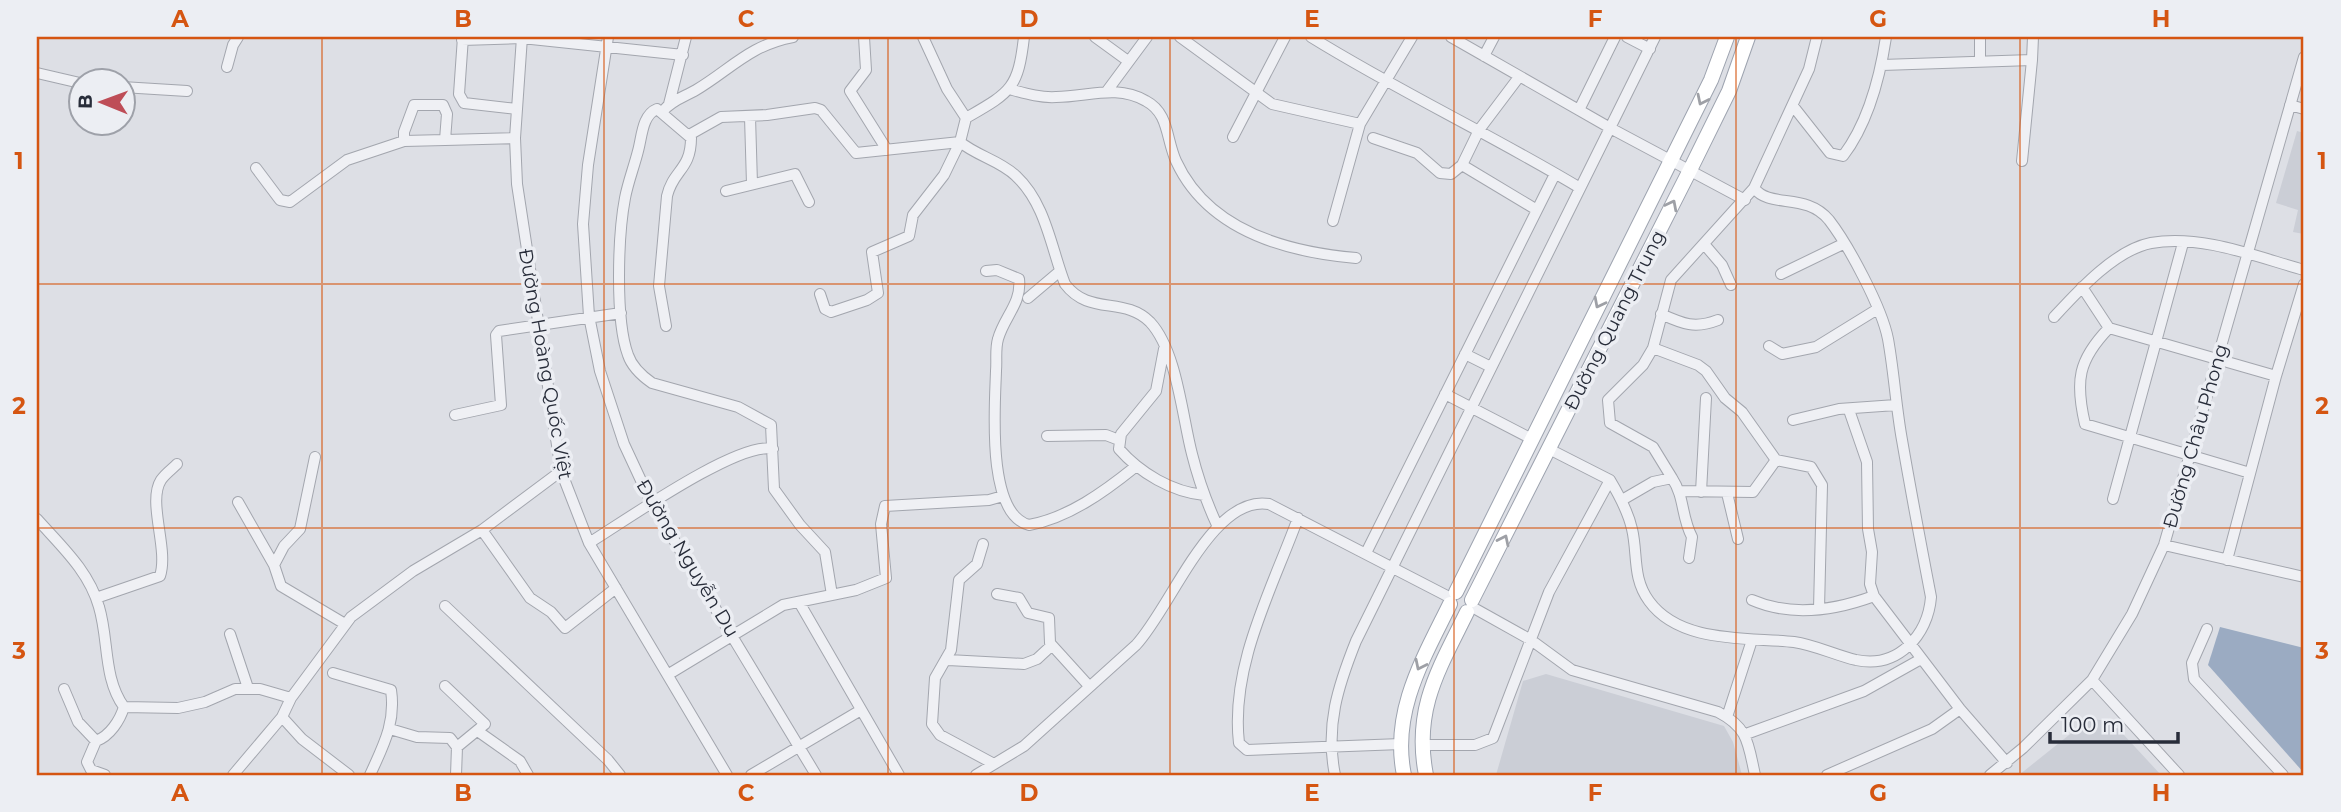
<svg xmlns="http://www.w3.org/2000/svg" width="2341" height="812" font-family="Montserrat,sans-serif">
<rect width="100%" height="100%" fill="#dddfe5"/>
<path fill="#cbced6" d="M2297 131 2304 133V234L2293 232 2298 210 2276 203Z
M1546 674 1724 726 1733 742 1742 775H1496L1523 681Z
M2089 719 2111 721 2161 775H2019Z"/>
<path fill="#9babc2" d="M2220 627 2304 648V773L2208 665Z"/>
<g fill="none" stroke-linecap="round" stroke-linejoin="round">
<g stroke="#a3a6ae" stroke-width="12">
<path id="minor" d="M463 37 459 94 464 103 517 109
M522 37 515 138 517 184 561 471 589 543 727 775
M608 37 588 165 583 224 589 316 600 371 624 444 651 502 816 775
M864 37 866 70 850 91 887 150
M923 37 947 89 966 118
M1095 37 1128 61
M1180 37 1272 104 1360 124
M1311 37C1398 91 1492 135 1580 188
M1451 37 1612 129 1745 200
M1627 37 1650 49
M1980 37V61
M462 40 522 38 683 55
M1484 56 1494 37
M1882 65 2032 60 2033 37
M227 67 233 45 238 37
M37 73 80 83
M122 87 187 91
M1009 89C1024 93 1040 98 1056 97 1088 97 1116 84 1146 101 1169 113 1166 139 1176 161 1208 231 1286 252 1356 258
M1107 91 1147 37
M669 104 686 37
M2290 105 2304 109
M1793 106 1830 153 1843 156C1868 123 1880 77 1886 37
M1579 110 1615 37
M663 111C672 100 684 97 696 90 731 69 750 45 793 37
M750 117 752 184
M689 135 721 117 767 115 815 108 821 110 856 153 960 142 966 118C1011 92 1018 89 1024 37
M1233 137 1285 37
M1373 138 1417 153 1440 173 1451 174 1462 165 1479 130 1519 77
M445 140 404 141V132L414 105H443L447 114 445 140 515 138
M2022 161 2032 60
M1462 165 1537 210
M256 168 280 200 290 202 347 160 404 141
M726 191 795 174 809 202
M1333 221 1360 124 1412 37
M1704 244 1722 265 1731 285
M986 271 997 270 1019 279C1022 303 1004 317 998 339 995 349 997 360 996 371 995 405 986 514 1029 525 1068 518 1104 492 1135 467
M1781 274 1843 244
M2082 287 2109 328C2078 360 2075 381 2085 424L2250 473
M820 294 825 309 831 312 867 300 878 293 872 252 909 236 913 215 944 175 960 142C977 156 1001 161 1016 176 1046 204 1051 248 1065 284 1089 316 1124 296 1150 322 1177 351 1182 416 1192 454 1198 478 1206 501 1217 525
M1028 298 1060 271
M1661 314C1683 324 1695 329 1718 320
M2054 317C2078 291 2115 250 2151 243 2201 234 2257 257 2304 270
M666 326 659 286 667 196C673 170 691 170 691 138L657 109C642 115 642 137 638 151 634 167 628 182 625 198 618 235 615 320 628 355 632 367 642 376 652 383L738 407 771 425 774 489 800 525 825 552 832 595
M2109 328 2276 376
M1769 346 1782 354 1816 347 1876 310
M1653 348 1698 365 1706 371 1725 398 1742 412 1776 460
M1164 349 1156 391 1121 434 1119 449C1140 473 1172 492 1204 495
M1465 354 1489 366
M1445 394 1530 438
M1849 410 1867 462 1868 529 1872 552 1870 584 1874 596 1960 709 2007 763
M455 415 501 405 496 335 499 331 621 313
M1793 420 1839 409 1896 405
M1047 436 1106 435 1119 440
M1672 478 1653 447 1610 423 1608 400 1643 365 1653 348 1671 280 1754 188 1809 69 1817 37
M1610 480C1619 495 1628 511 1632 529 1638 554 1632 578 1649 601 1680 644 1748 637 1794 642 1815 645 1835 655 1856 660 1898 669 1928 635 1931 597 1921 545 1911 492 1902 440 1896 407 1894 372 1888 339 1882 308 1849 246 1829 220 1806 192 1770 209 1754 188
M1680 491 1753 492 1776 460 1811 467 1822 485 1819 609
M1701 492 1706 398
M1727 493 1738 539
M2113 499 2183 243
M1622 500 1653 482 1672 478C1685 498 1681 516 1692 537L1689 558
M238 502 274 565 281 586 345 624
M1298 518C1272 589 1230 666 1239 743L1247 750 1401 744
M37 519C61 546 89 571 99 607 109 640 103 678 124 707L178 708 205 702 235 689H260L291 698
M482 530 530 598 551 612 565 628 616 588
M589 543C622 523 739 440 773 449
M983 544 977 564 959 580 951 650 935 678 932 724 940 735 994 764
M2164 545 2304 577
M1366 553 1555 174
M2227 560 2276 376 2304 284
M274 565 284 546 300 529 315 457
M997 594 1019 598 1028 613 1049 618 1050 643 1089 686
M96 598 160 576C169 549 147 502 161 480 165 474 172 469 177 464
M1752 600C1791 617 1836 610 1874 596
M799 602 899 775
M445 606 608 760 620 775
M1472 607 1531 640 1572 670 1718 712C1749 728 1748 744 1755 775
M2207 629 2192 663 2194 679 2283 775
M230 634 248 688
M948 660 1024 664 1037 659 1051 646
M333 673 391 690C396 723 383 746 370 775
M669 674 783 605 856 590 886 578 881 524 885 506 989 500 1003 496
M445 686 485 724 457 747
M64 689 78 722 96 741
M282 717 302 739 349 775
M1727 717 1752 640
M390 729 417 737 450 738 457 747 456 775
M479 732 520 761 528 775
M1746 734 1864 691 1921 659
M1422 745H1475L1493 738 1549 592 1610 480 1549 449
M105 775 91 770 87 762 96 741C110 736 120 720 124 707
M233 775 282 717 291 698 351 617 413 571 482 530 561 471
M751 775 861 710
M976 775 1024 746 1136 645C1171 608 1212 494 1269 504L1451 598
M1335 775C1325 726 1338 686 1356 641L1655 37
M1827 775 1932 729 1960 709
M1990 775 2023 748 2092 680
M2179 775 2092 680 2132 614 2164 545 2304 57"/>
</g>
<g stroke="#9da3af" stroke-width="16">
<path id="major" d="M1456 592 1711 80 1727 37
M1472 600 1690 170 1729 91 1748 37
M1404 775C1391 712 1423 659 1450 604
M1426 775C1413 709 1439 669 1467 612"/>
</g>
<use href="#minor" stroke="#eff0f4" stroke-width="10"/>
<use href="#major" stroke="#fff" stroke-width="14"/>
</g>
<defs><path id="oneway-chevron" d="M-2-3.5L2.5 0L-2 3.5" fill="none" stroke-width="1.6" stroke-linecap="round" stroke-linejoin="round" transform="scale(1.75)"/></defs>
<g stroke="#9ea0a6">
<use href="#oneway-chevron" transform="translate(1702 100) rotate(116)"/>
<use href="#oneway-chevron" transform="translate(1672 205) rotate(-63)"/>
<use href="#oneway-chevron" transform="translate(1599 303) rotate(117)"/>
<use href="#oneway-chevron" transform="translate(1504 540) rotate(-64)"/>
<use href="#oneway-chevron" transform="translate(1420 665) rotate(116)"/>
</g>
<path fill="none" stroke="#d55511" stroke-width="2" stroke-opacity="0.55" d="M322 37V775M604 37V775M888 37V775M1170 37V775M1454 37V775M1736 37V775M2020 37V775M37 284H2304M37 528H2304"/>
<g text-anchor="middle" stroke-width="7" stroke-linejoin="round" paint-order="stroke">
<g font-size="19" fill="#282d3a" stroke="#eceef3">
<text transform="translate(1614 320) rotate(-63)" y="7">Đường Quang Trung</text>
<text transform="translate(546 364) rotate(80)" y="7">Đường Hoàng Quốc Việt</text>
<text transform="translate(2195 436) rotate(-74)" y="7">Đường Châu Phong</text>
<text transform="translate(688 558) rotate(59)" y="7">Đường Nguyễn Du</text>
</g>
</g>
<rect width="2341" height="812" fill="none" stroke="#eceef3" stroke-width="77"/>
<g transform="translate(102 102) rotate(271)"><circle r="33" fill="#eceef3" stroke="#9ea1a9" stroke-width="2"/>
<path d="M0-5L12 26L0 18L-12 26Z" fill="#be4d57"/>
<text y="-10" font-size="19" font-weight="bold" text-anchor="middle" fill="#282d3a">B</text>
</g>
<path d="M2050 732v10h128v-10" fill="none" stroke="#282d3a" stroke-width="3.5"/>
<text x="2061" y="732" font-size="21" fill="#282d3a" stroke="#eceef3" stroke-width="5" paint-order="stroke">100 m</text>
<rect x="38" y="38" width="2264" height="736" fill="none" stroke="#d55511" stroke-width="2.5"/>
<g font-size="23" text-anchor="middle" font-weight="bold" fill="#d55511">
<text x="180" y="27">A</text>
<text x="463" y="27">B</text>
<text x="746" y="27">C</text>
<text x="1029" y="27">D</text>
<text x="1312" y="27">E</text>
<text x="1595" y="27">F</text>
<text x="1878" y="27">G</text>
<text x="2161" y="27">H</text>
<text x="19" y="169">1</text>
<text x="2322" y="169">1</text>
<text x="19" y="414">2</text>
<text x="2322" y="414">2</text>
<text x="19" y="659">3</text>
<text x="2322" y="659">3</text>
<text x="180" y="801">A</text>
<text x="463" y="801">B</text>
<text x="746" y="801">C</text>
<text x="1029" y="801">D</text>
<text x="1312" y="801">E</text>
<text x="1595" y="801">F</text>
<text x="1878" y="801">G</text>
<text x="2161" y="801">H</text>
</g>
</svg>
